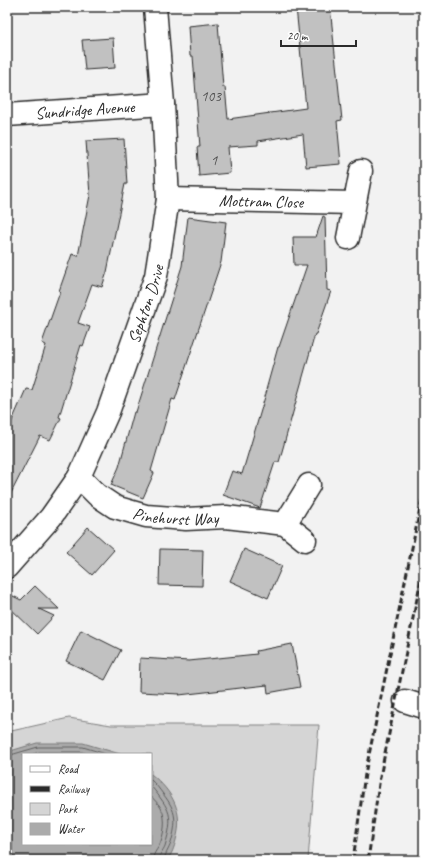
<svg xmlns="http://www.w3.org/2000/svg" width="431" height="867" font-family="Caveat,sans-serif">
<rect width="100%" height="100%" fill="#f2f2f2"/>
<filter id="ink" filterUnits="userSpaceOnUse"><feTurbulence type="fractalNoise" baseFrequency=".025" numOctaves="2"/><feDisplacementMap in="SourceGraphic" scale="8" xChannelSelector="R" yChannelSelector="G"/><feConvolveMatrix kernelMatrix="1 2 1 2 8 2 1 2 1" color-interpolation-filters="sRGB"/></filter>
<g filter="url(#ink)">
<path fill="#d5d5d5" stroke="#808080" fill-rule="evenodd" d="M69 718 111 725H319L308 860H7V732ZM23 754H151V844H23Z"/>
<path fill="#ababab" stroke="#787878" d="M37 743H83L120 754H23V844H151V774C173 792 184 812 176 840 174 848 172 854 167 860H7V752Z"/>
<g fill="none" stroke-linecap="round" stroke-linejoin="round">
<path stroke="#5e5e5e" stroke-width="1" d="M33 754 39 752H82L88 754
M7 756 38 747H83L106 754
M151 780C156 784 159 789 163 794 177 811 177 822 171 843 169 849 164 856 164 860
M151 786C171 811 174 815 165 846 163 851 159 854 159 860
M151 796C154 800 159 804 161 808 167 819 164 835 159 846 156 851 153 854 153 860"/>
</g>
<path fill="#c1c1c1" stroke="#2b2b2b" d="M296 7H330L342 120 337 121 341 164 306 167 303 134 258 141V145L228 147 230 173 199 176 197 147H200L193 56H190L188 26 218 23 223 87H225L228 119 306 108Z
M113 38 115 68 85 70 82 40Z
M124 139 127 184H125L107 272 102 287 92 284 78 323 90 327 83 346 81 345 59 417 61 418 50 440 40 436 7 501V432L26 389 32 390 46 345 42 343 60 292 59 291 72 254 78 256 90 195 86 141Z
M323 216 325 217 327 290 331 291 316 334H315L279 462H275L260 508 223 495 232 471 242 474 267 390H266L278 347H279L307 265H294L293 237H316Z
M188 217 226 222 221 262 175 400 172 399 151 471 154 473 143 498 111 485 119 467 134 412H136L182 266Z
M88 527 114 550 92 575 66 552Z
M160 549 203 550 202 586 159 585Z
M244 549 282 566 268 598 230 581Z
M35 586 59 609H39L54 616 37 634 7 605V593L21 600Z
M81 630 121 650 105 680 66 661Z
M292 644 300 687 268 693 267 685 179 695 180 694 139 692 140 658 189 661 257 654 256 651Z"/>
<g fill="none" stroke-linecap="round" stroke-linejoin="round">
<g stroke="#2b2b2b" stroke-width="25">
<g id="minor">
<path id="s1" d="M7 115 163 104"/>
<path id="s2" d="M168 199 354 203"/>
<path d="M348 238 361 171"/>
<path id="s3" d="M79 477 97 495 115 507 146 516 186 519 226 517 285 524 305 540"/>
<path d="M285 524 309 485"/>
<path id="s4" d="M7 567 51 517 79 477 108 412 156 276 168 199 163 104 155 7"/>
<path d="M405 701 424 707"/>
</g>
</g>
<use href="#minor" stroke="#fff" stroke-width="22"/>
<path stroke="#2b2b2b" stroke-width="3" stroke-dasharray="6 3" stroke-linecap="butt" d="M353 860 365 774 424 490
M368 860 380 777 424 565"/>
</g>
</g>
<g text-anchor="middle" stroke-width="3.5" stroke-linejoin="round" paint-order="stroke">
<g font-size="15" fill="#505050">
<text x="211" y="101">103</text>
<text x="214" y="165">1</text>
</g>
<g font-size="17" fill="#2b2b2b" stroke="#fff">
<text dy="6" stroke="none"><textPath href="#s1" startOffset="78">Sundridge Avenue</textPath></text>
<text dy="6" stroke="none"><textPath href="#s2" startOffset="93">Mottram Close</textPath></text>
<text dy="6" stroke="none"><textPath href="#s4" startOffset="301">Sephton Drive</textPath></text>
<text dy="6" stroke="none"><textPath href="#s3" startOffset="109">Pinehurst Way</textPath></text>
</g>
</g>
<rect width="431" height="867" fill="none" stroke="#fff" stroke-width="24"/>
<rect x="12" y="12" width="407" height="843" fill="none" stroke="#2b2b2b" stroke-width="1.5" filter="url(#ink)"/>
<rect x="22" y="753" width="130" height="92" fill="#ffffff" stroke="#aaaaaa"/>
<rect x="30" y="766" width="20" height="6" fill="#ffffff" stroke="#aaaaaa"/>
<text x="58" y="773" font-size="12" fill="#2b2b2b">Road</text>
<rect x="30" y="786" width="20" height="6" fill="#2b2b2b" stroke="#aaaaaa"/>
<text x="58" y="793" font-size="12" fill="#2b2b2b">Railway</text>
<rect x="30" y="803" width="20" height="12" fill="#d5d5d5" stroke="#aaaaaa"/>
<text x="58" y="813" font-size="12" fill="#2b2b2b">Park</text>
<rect x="30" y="823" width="20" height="12" fill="#ababab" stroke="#aaaaaa"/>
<text x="58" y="833" font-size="12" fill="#2b2b2b">Water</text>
<path d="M281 40v6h75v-6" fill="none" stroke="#2b2b2b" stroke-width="2"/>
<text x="287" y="40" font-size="12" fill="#2b2b2b" stroke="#ffffff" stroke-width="3" paint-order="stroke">20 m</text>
</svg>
